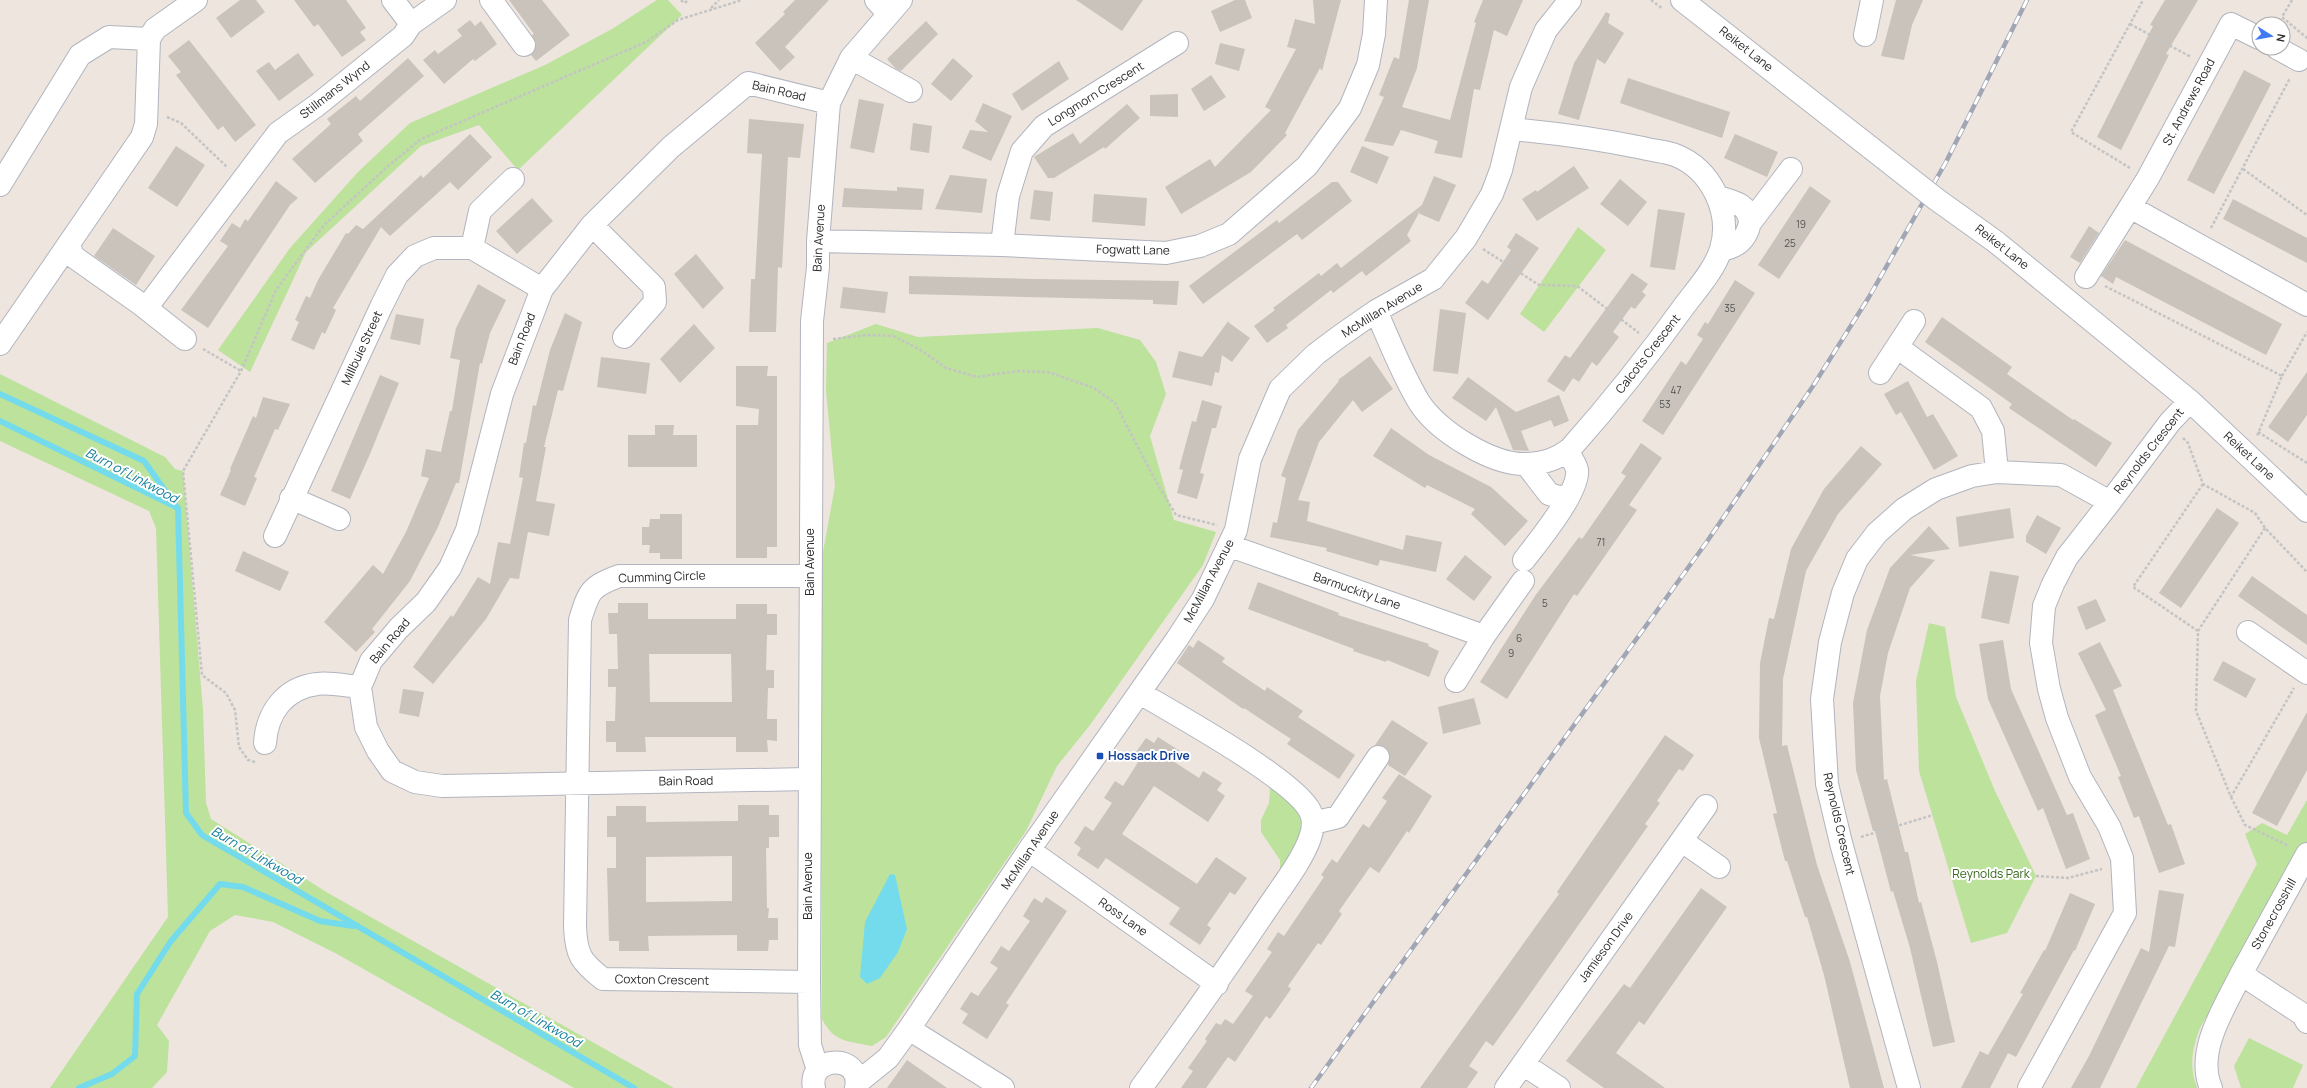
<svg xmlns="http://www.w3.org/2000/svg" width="2307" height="1088" font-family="Manrope,sans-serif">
<rect width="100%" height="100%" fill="#ede5de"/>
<path fill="#bde29c" d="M657 0H668L682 15 518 170 479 125 421 146 306 252 250 372 218 350 290 248 358 172 410 123 545 65 612 29Z
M1578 227 1606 250 1544 332 1520 314Z
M876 324 918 337 1098 328 1140 340 1156 362 1166 394 1150 436 1174 520 1216 532 1203 565 1090 725 1057 766 1026 831 886 1037 872 1046C849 1041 834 1043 822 1019L821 563 835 486 826 391 827 343Z
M0 374 165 457 175 469 183 471 203 710 206 803 211 819 328 893 674 1088H574L337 954 273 922 235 915 210 931 157 1025 169 1041 167 1072 152 1088H50L168 917 156 528 149 511 0 441Z
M1929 623 1945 627 1956 697 1995 791 2036 876 2007 933 1971 943 1919 771 1916 681Z
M1259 767 1311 812 1280 889V860L1261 832V820L1269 803 1270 789Z
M2307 800V846L2200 1028C2192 1049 2189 1066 2197 1088H2136L2257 864 2245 834 2262 823 2287 835Z
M2249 1038 2303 1065 2293 1088H2241L2234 1066Z"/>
<path fill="#74dbec" d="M890 874 895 875 907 929 898 952 880 978 867 984 860 977 865 922Z"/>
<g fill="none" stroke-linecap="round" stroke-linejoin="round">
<path stroke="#74dbec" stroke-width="6" d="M0 394 144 461 176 506
M0 421 178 508 186 813 202 835 634 1088
M79 1088 112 1074 135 1056 137 994 171 941 220 884 243 887 320 921 353 926"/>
</g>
<path fill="#c9c3bc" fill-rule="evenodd" d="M240 0H256L265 12 231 38 216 18Z
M294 0H346L366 28 360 32 366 40 342 57 318 24 314 27Z
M509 0H542L570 35 536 61 531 55 536 44 532 35 534 34Z
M795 0H829L785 47 795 57 780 71 755 43 785 14 783 12Z
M1076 0H1143L1122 31Z
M1235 0H1245L1252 18 1220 32 1211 11Z
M1313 0H1341L1322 71 1320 68 1285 133 1287 135 1251 172 1181 214 1165 187 1210 159 1215 167 1271 110 1265 107 1296 49 1287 47 1295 19 1315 24Z
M1409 0H1429L1417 68 1402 107 1450 120 1476 23 1474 22 1483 0H1523L1507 36 1494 30 1480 90 1474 89 1462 158 1434 153 1438 141 1401 130 1393 146 1364 141 1384 97 1379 95 1394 57 1399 59Z
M1896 0H1923L1912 25 1904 60 1881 56Z
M2165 0H2198L2166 54 2169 55 2121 150 2097 137 2153 26 2150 25Z
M1606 12 1610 14 1608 23 1624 33 1605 64 1597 59 1579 120 1558 114 1574 63Z
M470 20 475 26 481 21 497 44 475 61 473 59 444 84 423 60 435 50 438 54 462 36 457 30Z
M926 21 938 34 901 71 896 69 887 59Z
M189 40 256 125 235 142 223 126 218 130 176 75 181 72 168 56Z
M1220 43 1245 49 1239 71 1215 64Z
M298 53 314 75 279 101 256 71 269 62 275 70Z
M408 58 424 76 358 134 363 141 315 183 292 159 331 124 327 119 356 96 360 101Z
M953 58 973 76 951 101 931 84Z
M1059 61 1069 79 1022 111 1012 94Z
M2244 70 2271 84 2214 194 2187 180Z
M1211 75 1226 97 1204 111 1191 89Z
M1628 78 1730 112 1722 138 1620 103Z
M1178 94V117L1150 116V95Z
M859 99 884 104 874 153 850 148Z
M983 103 1012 116 991 161 962 148 970 130 988 132 975 121Z
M1127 104 1140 118 1105 149 1104 147 1054 178H1048L1034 157 1073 133 1080 144Z
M749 119 804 124 800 158 788 157 782 268 778 267 776 332H749L751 279H755L762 154 747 153Z
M913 123 932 126 929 153 910 150Z
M470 134 492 157 458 190 450 182 390 236 381 227 333 308 336 310 325 334 322 332 314 350 291 340 299 322 295 320 306 296 310 298 318 280 346 233 348 234 356 225 363 229 421 175 423 178Z
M1735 134 1778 152 1767 177 1724 158Z
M176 146 205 165 177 207 148 188Z
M1362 146 1389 157 1377 184 1350 172Z
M1574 166 1589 188 1537 221 1522 199 1536 190 1537 192Z
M950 175 987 179 982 213 935 209Z
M1434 176 1456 185 1439 222 1418 213 1420 211 1407 235 1411 241 1366 276 1362 271 1333 293 1331 290 1286 325 1288 328 1267 343 1254 326 1275 310 1273 308 1319 273 1321 276 1337 263 1341 268 1422 205Z
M1620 179 1647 202 1628 226 1600 204Z
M276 181 298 198 290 205 208 328 181 310 228 246 220 241 232 223 240 228 245 219 248 221Z
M1332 182H1338L1352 201 1302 240 1297 234 1203 304 1189 286 1277 220 1279 223Z
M1810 186 1831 201 1779 279 1758 265Z
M897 187 924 189 922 210 842 207 844 188 897 191Z
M1034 190 1053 192 1050 221 1030 219Z
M1094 194 1147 198 1145 226 1092 222Z
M532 198 553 221 517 254 496 231Z
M2233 199 2307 238V263L2223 219Z
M1658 209 1685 213 1675 270 1650 267Z
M2089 226 2099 233 2080 263 2070 257Z
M113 228 155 256 136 285 94 256Z
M1516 233 1539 248 1488 320 1465 303 1482 280 1488 284 1511 250 1507 247Z
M2125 240 2282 324 2266 355 2116 277 2113 284 2101 276Z
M696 254 724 288 703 309 674 274Z
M1632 273 1648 284 1642 292 1646 295 1635 309 1631 307 1613 332 1619 337 1597 366 1592 362 1579 382 1573 378 1564 392 1547 381 1565 355 1570 358Z
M909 276 1034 279 1179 281 1177 305 1153 304V300L909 294Z
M1735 280 1755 293 1663 435 1642 421 1681 361 1686 365 1703 339 1697 335 1705 322 1708 324Z
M478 284 506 300 490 333 482 364 480 363 459 483H456L438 527 410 581 372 629 375 632 356 652 324 622 373 565 383 574 406 532 429 478 421 476 426 449 441 452 450 411H452L460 360 450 358 456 328Z
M843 287 888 292 885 313 840 308Z
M1440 309 1466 313 1458 374 1433 371Z
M565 313 582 322 563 391 558 390 544 447H546L536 501 555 504 549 536 528 532 519 579 510 578 486 619 433 684 413 667 451 615 453 617 478 577 490 584 498 542 510 544 523 478 519 477 524 443H526L533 405 536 406 550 350Z
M396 314 424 319 420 345 390 339Z
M1942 317 2012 367 2007 374 2073 420 2074 419 2112 443 2096 467 2009 408 2012 404 1925 342Z
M1229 320 1228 322 1250 338 1232 362 1222 355 1219 373 1215 372 1212 386 1172 377 1179 351 1202 357Z
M694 324 715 348 680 383 660 359Z
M1370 356 1393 389 1362 412 1353 400 1319 442 1298 500 1310 502 1307 521 1403 550 1406 535 1442 542 1436 572 1380 560 1378 566 1326 551 1327 548 1270 537 1273 522 1277 523 1286 478 1281 476 1298 430 1339 381 1338 380Z
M601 357 650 363 646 394 597 387Z
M736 366H768L767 376H777V547H767V558H736V425H758L759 409 736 406Z
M2307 372V415L2288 442 2268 427Z
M380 375 399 383 370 454 350 499 331 491Z
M1468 377 1516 412 1559 395 1569 421 1554 427 1551 420 1521 431 1529 451 1513 450 1496 407 1486 421 1452 398Z
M1908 381 1927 417 1933 414 1958 456 1934 470 1901 412 1896 415 1884 394Z
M263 397 290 404 278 430 275 429 254 477 257 478 245 506 220 495 231 470 230 469 253 416 256 418Z
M1202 400 1222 406 1216 428H1212L1200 473 1204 474 1197 499 1177 493 1183 470 1179 469 1192 421 1196 422Z
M655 425H674L673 435H697V467H628V435H655Z
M1391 428 1429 455 1491 487 1528 521 1505 546 1471 514 1475 509 1427 485 1425 488 1373 456Z
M1641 443 1662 458 1629 505 1637 510 1577 596 1574 594 1507 699 1480 682 1535 596 1579 537 1582 539 1626 476 1621 473Z
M1861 446 1882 464 1838 514 1806 571 1783 679 1782 746 1787 745 1817 865 1850 962 1884 1088H1850L1824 975 1807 917H1805L1787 861H1785L1773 814 1777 813 1759 738 1760 663 1769 618 1774 619 1791 549 1824 489Z
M2010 508 2014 538 1959 547 1956 517Z
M2217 508 2239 523 2181 608 2159 593Z
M660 514H682V559H660V553H649L650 545H642V527H649L650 519H660Z
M2037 515 2061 528 2046 554 2026 542V536Z
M1929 526 1950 549 1910 555 1935 560 1910 588 1888 653 1880 696 1884 780 1887 779 1905 852H1908L1919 903 1921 902 1937 962 1955 1042 1933 1047 1910 948 1893 891 1891 892 1875 831H1873L1856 770 1853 703 1867 630 1890 568Z
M243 551 289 572 280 591 235 571Z
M1465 555 1492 577 1474 601 1446 579Z
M1990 571 2019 576 2009 624 1981 618Z
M2252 576 2307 615V645L2238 596Z
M1258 582 1339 613 1338 615 1429 644 1428 646 1439 651 1429 677 1387 660 1386 662 1353 651 1354 649 1248 609Z
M2096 599 2106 621 2086 630 2077 607Z
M618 603H648V619H736V604H767V614H777V635H767L766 670H774V688H768L767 719H777V741L767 740 768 752H736V737H645L646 752H616V742H606V721H615L616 687H608V669H618L617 634H609L608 613H618ZM649 654H731L732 702H650Z
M1198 640 1225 658 1222 662 1265 691 1267 687 1303 711 1298 717 1355 755 1339 779 1287 744 1291 739 1244 708 1243 709 1177 663 1189 645 1193 648Z
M2003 640 2011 689 2067 815 2073 813 2090 859 2066 869 2043 808 2038 811 1988 699 1979 644Z
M2100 642 2122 686 2113 690 2168 825 2171 824 2185 864 2159 873 2139 816 2134 818 2118 777 2121 776 2095 715 2106 710 2078 653Z
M2223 661 2256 679 2246 698 2213 680Z
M403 689 424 692 419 717 399 713Z
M1474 698 1481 724 1443 734 1438 707Z
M2307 712V770L2277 826 2252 813Z
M1392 720 1428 743 1405 776 1388 765 1390 757 1385 747 1375 745Z
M1665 735 1694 755 1683 771 1679 769 1674 776 1657 801 1660 803 1645 824 1648 826 1518 1011 1493 1046 1486 1041 1469 1066 1478 1072 1467 1088H1420L1559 894 1557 892Z
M1158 737 1180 751 1173 761 1199 778 1203 771 1222 783 1217 790 1225 796 1208 822 1154 786 1122 834 1197 884 1216 857 1247 878 1235 895 1230 892 1207 925 1211 928 1200 945 1169 924 1180 908 1106 858 1098 869 1077 855 1081 848 1074 843 1085 826 1093 831 1112 803 1104 798 1115 781 1123 786 1140 759 1134 755 1146 738 1154 743Z
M1399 774 1432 796 1409 833 1407 831 1379 873 1370 867 1339 911 1342 914 1321 945 1318 943 1288 986 1291 989 1270 1019 1266 1016 1235 1062 1228 1057 1206 1088H1181L1193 1071 1188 1068 1207 1041 1205 1039 1216 1023 1221 1025 1225 1019 1233 1024 1253 996 1245 991 1272 952 1267 949 1278 932 1284 936 1324 877 1321 875 1332 859 1337 863 1363 824 1369 828 1387 801 1382 798Z
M738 805H769V815H779V837H769V848H766L767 908H769L768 918H778V940H769L768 951H737V935L648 936 649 951H619V941H609L607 868H616V837H607V816H616V806H646V822L738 821ZM732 856V901L646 902V857Z
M1701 888 1727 907 1644 1025 1639 1021 1616 1053 1665 1088H1604L1566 1061 1624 984 1630 988Z
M2159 890 2184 894 2175 947 2169 946 2100 1088H2071L2089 1056 2141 948 2149 952Z
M2070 893 2095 904 2075 951 2074 950 2016 1057 2008 1053 1990 1088H1961L1980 1051 1988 1055 2023 994 2020 993 2044 950 2045 951Z
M1046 897 1067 911 1006 1003 1009 1005 987 1039 962 1023 968 1014 960 1009 971 992 978 996 998 968 990 963 1001 946 1009 951 1030 921 1023 916 1034 898 1042 903Z
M907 1060 947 1088H887Z"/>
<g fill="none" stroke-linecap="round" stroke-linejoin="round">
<g stroke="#b1b5bf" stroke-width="24">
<path id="minor" d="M196 0 155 29 149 39 146 124 142 137 68 245 74 257 142 305 150 303 278 133 316 106 403 36 411 24 393 0
M491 0 524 45
M876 0 889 14
M1682 0 1871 148
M411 24 445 0
M1865 35 1872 0
M2259 38 2231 24 2148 178 2130 207 2307 305
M2277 48 2299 60
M851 58 911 91
M0 185 80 55 109 37 149 39
M1718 197C1734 202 1749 204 1750 223
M592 225 654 287 655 302 624 337
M818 241 1002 245 1166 253 1200 246 1229 234 1307 166 1350 108 1368 65 1374 34 1376 0
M1996 242 2190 401 2307 511
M1002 245 1008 196 1022 151 1044 126 1177 43
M472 248 480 211 513 179
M1721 250C1737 247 1746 240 1750 223L1791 169
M2086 277 2130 207
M142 305 185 339
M1376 311C1390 342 1402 374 1419 402 1437 431 1493 466 1528 464 1545 463 1557 459 1570 449 1611 403 1649 355 1685 305 1697 289 1715 269 1721 249 1732 212 1711 169 1675 155 1665 151 1653 151 1643 148 1599 139 1556 133 1511 129
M1914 321 1897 347 1981 408 1993 431 1997 472
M0 344 68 245
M1880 373 1897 347
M1526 464 1549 494 1562 498 1569 494
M291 498 339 519
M275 536 382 305 397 275 415 256 434 248H472L542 289
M1230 546 1484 636
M1524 560C1537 543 1580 491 1577 470 1576 464 1570 457 1568 451
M2248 632 2307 673
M1456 681 1484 636 1523 581
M1140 693C1175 714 1294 779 1310 811 1314 819 1313 830 1310 838 1302 861 1280 889 1266 910 1226 970 1184 1029 1141 1088
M265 743C267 712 285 688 317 684 330 682 346 686 360 687
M808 779 442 786 415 782 392 771 378 751 366 727 360 687 371 661 399 628 426 602 450 568 467 530 502 394 542 289 592 225 671 147 748 83 829 103
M1313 823 1338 817 1378 757
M1682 841 1719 867
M1029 850 1217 984
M2307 854 2241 974 2302 1014 2307 1022
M809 982 603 979C581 962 576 955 575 926L580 620C589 591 590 587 619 576H810
M909 1029 1003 1088
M1523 1064 1559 1088
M818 1070 810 1045 809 982 812 321 818 267V241L829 103 851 58 901 0
M857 1083 888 1058 909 1029 1029 850 1177 639 1203 599 1236 530 1250 459 1280 389 1316 354 1340 336 1376 311 1433 279 1466 238 1492 194 1501 170 1521 87 1546 30 1570 0
M814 1088C807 1055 863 1053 856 1088
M1506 1088 1706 806
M1909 1088 1841 843 1827 784 1822 699 1830 642 1843 593 1857 559 1877 533 1904 509 1936 489 1972 476 1997 472 2061 475 2110 502 2170 422 2190 401
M2029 1088 2125 913 2122 858 2109 826 2080 777 2057 718 2049 689 2041 643 2044 606 2053 584 2067 557 2110 502
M2211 1088C2195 1051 2225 1007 2241 974"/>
</g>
<path stroke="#c4c4c4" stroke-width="2.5" stroke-dasharray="3 2" stroke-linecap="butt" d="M681 0 684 3 689 0
M1651 0 1663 9
M2292 0 2282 17 2307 38
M711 8 719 0
M2130 24 2191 57
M167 117 181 123 227 167
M2130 168 2071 132 2143 0
M2243 169 2307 215
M2211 228 2290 78
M1483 249 1539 285 1577 286 1639 333
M2105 286 2282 376 2257 436
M833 339 866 335 893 336 919 349 946 368 977 377 1018 371 1048 372 1094 388 1115 403 1154 478 1176 515 1217 525
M203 349 241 371
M2282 376 2307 332
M2258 432 2307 463
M2183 438 2188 443 2203 484 2255 513 2265 528 2307 572
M2265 528 2198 631 2196 711 2231 797 2294 688
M2198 631 2133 587 2203 484
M255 762 248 760 239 747 235 710 226 693 202 675 183 471 241 371 276 290 324 225 387 167 421 139 646 42 678 20 742 0
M2231 797 2245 825 2289 846
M1861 837 1933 815
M2036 876 2068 878 2102 869"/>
<use href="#minor" stroke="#fff" stroke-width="22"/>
<g stroke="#a1a6b5" stroke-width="4.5">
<path id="rail" d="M1311 1088 1706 543 1813 386 1869 297 1946 162 2027 0"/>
</g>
<use href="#rail" stroke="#fff" stroke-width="3" stroke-dasharray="9" stroke-linecap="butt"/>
<g stroke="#b1b5bf" stroke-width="24" stroke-linecap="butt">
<path id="minor-bridge" d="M1871 148 1936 199 1996 242"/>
</g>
<use href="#minor-bridge" stroke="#fff" stroke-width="22"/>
</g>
<rect fill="#1a4fb4" stroke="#fff" stroke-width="1.5" x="1096" y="752" width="8" height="8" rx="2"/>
<g text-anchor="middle" stroke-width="4" stroke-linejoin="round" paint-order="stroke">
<g font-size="10" fill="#52514f">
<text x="1801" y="228">19</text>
<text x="1790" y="247">25</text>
<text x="1730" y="312">35</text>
<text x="1676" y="394">47</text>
<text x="1665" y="408">53</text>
<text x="1601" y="546">71</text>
<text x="1545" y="607">5</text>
<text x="1519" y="642">6</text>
<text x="1511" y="657">9</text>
</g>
<g font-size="12" fill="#2b2b2b" stroke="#fff">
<text transform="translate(1746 49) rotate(38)" y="4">Reiket Lane</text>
<text transform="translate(335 90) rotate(-38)" y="4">Stillmans Wynd</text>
<text transform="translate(779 91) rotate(13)" y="4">Bain Road</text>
<text transform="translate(1096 94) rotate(-32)" y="4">Longmorn Crescent</text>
<text transform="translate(2189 102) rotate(-62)" y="4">St. Andrews Road</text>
<text transform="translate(819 238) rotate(-87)" y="4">Bain Avenue</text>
<text transform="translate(2002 247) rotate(38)" y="4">Reiket Lane</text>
<text transform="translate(1133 250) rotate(1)" y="4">Fogwatt Lane</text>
<text transform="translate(1382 310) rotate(-32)" y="4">McMillan Avenue</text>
<text transform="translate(522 339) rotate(-69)" y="4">Bain Road</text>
<text transform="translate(362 348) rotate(-65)" y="4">Millbuie Street</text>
<text transform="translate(1648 354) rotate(-52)" y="4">Calcots Crescent</text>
<text transform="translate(2149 451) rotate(-52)" y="4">Reynolds Crescent</text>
<text transform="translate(2249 456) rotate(43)" y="4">Reiket Lane</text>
<text transform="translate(810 562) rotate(-90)" y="4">Bain Avenue</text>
<text transform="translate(662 577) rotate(-2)" y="4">Cumming Circle</text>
<text transform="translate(1209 581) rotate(-62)" y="4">McMillan Avenue</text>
<text transform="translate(1357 591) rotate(19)" y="4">Barmuckity Lane</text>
<text transform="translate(390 641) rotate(-50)" y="4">Bain Road</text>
<text transform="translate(686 781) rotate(-1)" y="4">Bain Road</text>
<text transform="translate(1839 824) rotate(77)" y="4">Reynolds Crescent</text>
<text transform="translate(1030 850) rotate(-56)" y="4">McMillan Avenue</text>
<text transform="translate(808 886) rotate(-90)" y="4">Bain Avenue</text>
<text transform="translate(2274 914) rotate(-61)" y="4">Stonecrosshill</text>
<text transform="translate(1123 917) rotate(35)" y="4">Ross Lane</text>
<text transform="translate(1606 947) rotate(-54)" y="4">Jamieson Drive</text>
<text transform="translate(662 980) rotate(1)" y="4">Coxton Crescent</text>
</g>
<g font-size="12" font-weight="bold" fill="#164399" stroke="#fff" text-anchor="start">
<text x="1108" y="760">Hossack Drive</text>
</g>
<g font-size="12" fill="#35681c" stroke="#fff">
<text x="1991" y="878">Reynolds Park</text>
</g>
<g font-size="13" font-style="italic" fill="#107c9b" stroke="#fff">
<text transform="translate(132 475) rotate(28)" y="5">Burn of Linkwood</text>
<text transform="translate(257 855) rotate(30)" y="5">Burn of Linkwood</text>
<text transform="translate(536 1018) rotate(30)" y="5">Burn of Linkwood</text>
</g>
</g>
<g transform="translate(2271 36) rotate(101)"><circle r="19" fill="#ffffff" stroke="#aaaaaa"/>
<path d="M0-3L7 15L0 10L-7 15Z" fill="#427af6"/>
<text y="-6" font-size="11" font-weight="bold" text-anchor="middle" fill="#2b2b2b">N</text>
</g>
</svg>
